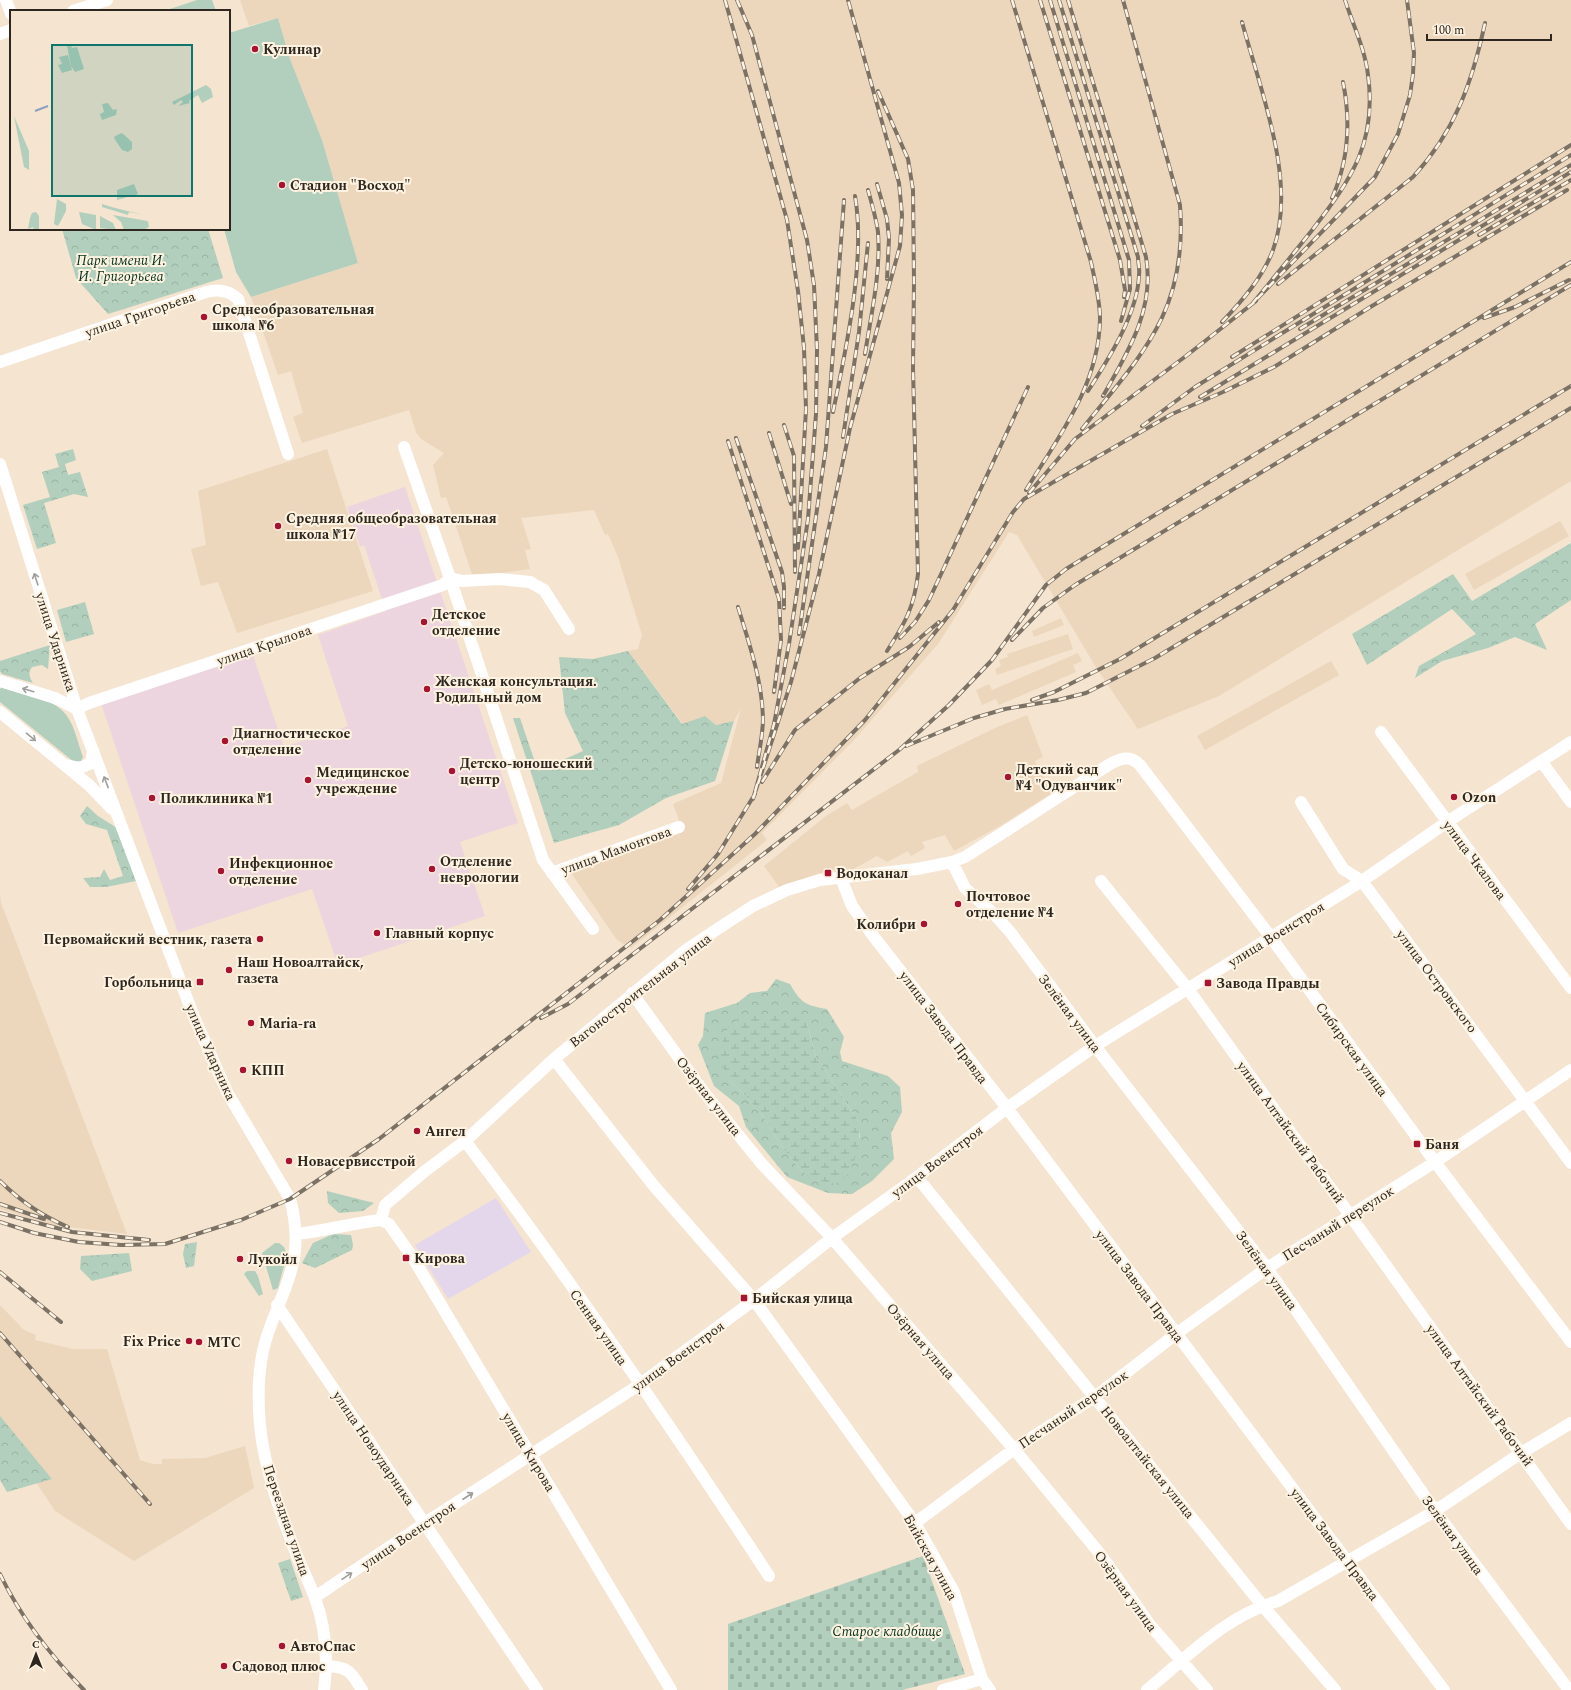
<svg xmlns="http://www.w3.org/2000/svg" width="1571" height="1690" font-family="Spectral,serif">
<defs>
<pattern id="forest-crowns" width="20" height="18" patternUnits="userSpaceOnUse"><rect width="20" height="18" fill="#b1cfbc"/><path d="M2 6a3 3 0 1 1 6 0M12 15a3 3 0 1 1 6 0" fill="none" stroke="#99b2a1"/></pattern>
<pattern id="wetland-marsh" width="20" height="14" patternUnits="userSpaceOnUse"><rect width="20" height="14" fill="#b1cfbc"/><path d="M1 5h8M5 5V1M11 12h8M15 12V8" fill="none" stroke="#99b2a1"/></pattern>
<pattern id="cemetery-stones" width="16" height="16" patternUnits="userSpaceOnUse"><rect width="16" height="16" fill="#b1cfbc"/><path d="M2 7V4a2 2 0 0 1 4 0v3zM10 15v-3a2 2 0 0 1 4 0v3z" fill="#99b2a1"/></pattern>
</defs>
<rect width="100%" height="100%" fill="#f4e4d0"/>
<path fill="#e4d7eb" d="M496 1198 531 1252 448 1299 415 1245Z"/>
<path fill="#ecd7bd" d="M240 0H1571V481L1219 696 1138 729 1097 669 1017 535 1009 532 938 644 854 740 762 833 767 840 631 948 617 940 565 864 680 823 673 804 721 783 741 708 734 721 716 725 705 716 683 724 628 651 638 649 642 635 618 557 608 534 605 535 594 510 521 518 531 549 525 550 530 569 473 577 446 497 441 498 433 465 444 453 421 439 416 432 409 410 302 443 293 417 303 413 291 371 278 375 251 297 358 263 322 140 290 59 278 18 249 26Z
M327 449 373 591 237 633 218 582 201 586 191 549 206 545 198 491Z
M1560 521 1569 536 1474 590 1465 574Z
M1061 618 1064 625 1034 637 1032 631Z
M1068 634 1073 649 997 675 995 669 1001 666 999 660 1008 657 1007 654Z
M1078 653 1082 661 1073 665 1076 672 999 705 996 699 982 705 976 690 989 684 992 690Z
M1331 661 1339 675 1205 750 1197 736Z
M1027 715 1043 757 1035 761 1052 793 1000 826 954 851 945 835 922 842 925 848 911 856 908 851 887 862 877 856 848 872 845 867 817 874 780 888 764 866 826 816 847 803 852 810 918 772 917 766 995 728Z
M0 893 1 903 15 939 127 1234 52 1225 0 1209Z
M0 1305 24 1330 36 1335 35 1340 73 1349H107L140 1460 153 1464H162V1459L205 1458 245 1446 254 1488 134 1561 55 1511 0 1427Z"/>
<path fill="#edd5df" d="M405 487 518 823 460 842 485 916 338 965 312 889 178 933 101 703 252 652 284 747 348 726 318 635 386 611 364 545 360 547 347 507Z"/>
<path fill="#b1cfbc" d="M197 0H212L216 11H171L170 9Z
M278 18 290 59 322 140 358 263 251 297 236 272 224 229H229V33Z
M2 687C24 694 53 697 67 716 75 727 78 744 83 757L81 761 74 762 0 702V689Z
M275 1243H279L284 1247 287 1255 278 1288 273 1290 262 1253Z
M247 1271H255L258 1276 263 1294 259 1296 244 1274Z"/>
<path fill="url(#forest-crowns)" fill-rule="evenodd" d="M62 229H208L223 278 108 314 76 278Z
M73 449 76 460 65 464 68 475 80 472 88 497 74 494 44 503 56 543 37 549 23 505 50 497 42 472 59 467 55 454Z
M1571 543V600L1535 624 1547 650 1515 637 1488 648 1442 661 1415 678 1419 666 1476 634 1452 609 1367 665 1352 634 1453 574 1472 601Z
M85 602 94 634 66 642 57 610Z
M50 645 48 669 42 665 32 667C28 673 29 677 33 683L2 674 0 671V661Z
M628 651 682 724 705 716 716 725 734 721 715 781 666 798 619 825 554 843 513 718H520L538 771 583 751 565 713 559 657 593 659Z
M87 806 98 816 117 828 136 881 106 887H90L83 878 100 877 104 869 110 880 123 876 107 830 86 824 80 816Z
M776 979 790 984C800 1002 806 1006 827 1009L844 1037 840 1052 842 1061 888 1076 900 1087 902 1112 891 1133 894 1159 872 1181 852 1194 828 1193 787 1177 746 1127 739 1106 714 1086 698 1045 703 1036 705 1013 737 1003 750 993 767 991ZM807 1024 816 1057 857 1119 860 1136 847 1175 802 1172 783 1148 762 1115 757 1110 747 1097 729 1080Z
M327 1191 374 1203 363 1211 339 1213 328 1203Z
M333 1234 351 1235 353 1245 352 1250 315 1268 302 1263 313 1243Z
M197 1242 194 1266 186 1268 183 1254 185 1244Z
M129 1253 132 1271 92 1281 80 1269 81 1256Z
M0 1416 52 1479 7 1492 0 1480Z
M290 1559 303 1597 291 1601 278 1563Z"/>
<path fill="url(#wetland-marsh)" d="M755 1013 793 1017 801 1018 807 1024 816 1057 857 1119C863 1135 857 1158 848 1174 846 1178 840 1181 836 1184L815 1180 802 1172 783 1148 762 1115 757 1110 747 1097 729 1080 719 1059C725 1032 724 1020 755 1013Z"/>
<path fill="url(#cemetery-stones)" d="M923 1556 965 1674 902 1690H728V1624Z"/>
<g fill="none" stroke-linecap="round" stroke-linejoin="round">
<path stroke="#fff" stroke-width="12" d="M6 0 11 14
M73 11 107 0
M0 34 11 30
M0 362 206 292C218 289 229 290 238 299L288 454
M404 447 450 578 543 860 593 929
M0 464 77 709 194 1017 227 1092 290 1199C296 1221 298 1244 292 1267 285 1297 267 1325 262 1356 258 1378 258 1403 260 1425 264 1467 279 1509 294 1548 300 1565 309 1581 315 1598 326 1628 328 1659 324 1690
M0 681 55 698 77 709
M77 709 89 703 443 585 450 578 462 581 499 579 530 582 544 590 569 629
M0 712 89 785 112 809
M1381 732 1571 988
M1541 761 1571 802
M66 765 80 768 91 763 93 750
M1301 802 1343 869 1362 881 1571 1163
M952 862 965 888 995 915 1011 933 1095 1046 1267 1268 1435 1511 1569 1690
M552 873 679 827
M841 878 852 906 871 933 1007 1108 1444 1690
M1101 881 1188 989 1571 1524
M632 993 703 1091 761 1163 832 1238 1014 1449 1101 1555 1150 1625 1207 1690
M554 1059 654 1186 754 1300 915 1523 954 1592 982 1679 990 1690
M465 1141C572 1281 672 1428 769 1576
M917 1177 1262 1605 1335 1690
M381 1220 385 1205 425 1171 465 1141 554 1059 686 950 725 924 753 906 787 890 820 880 917 869 952 862 965 857 1110 764C1121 758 1130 755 1140 765L1270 936 1435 1162 1571 1342
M381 1220 389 1224 413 1258 671 1690
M296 1234C325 1231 352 1223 381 1220
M277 1305 537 1690
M915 1523 1014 1449 1096 1396 1176 1334 1267 1268 1435 1162 1571 1070
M315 1597 425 1523 639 1385 754 1300 832 1238 917 1177 1007 1108 1095 1046 1362 881 1447 822 1571 742
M327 1666C349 1667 351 1672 362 1690
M943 1690 982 1679
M1147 1690C1187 1657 1227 1615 1278 1601L1435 1511 1521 1453 1571 1423"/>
<g stroke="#7b7164" stroke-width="4">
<path id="rail" d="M725 0 787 220 798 291 804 348 806 409 798 548
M737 0 752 35 807 240 814 285 817 350 816 414 808 519 789 644 774 724 753 799 791 682 819 574 850 428 900 246 902 215 899 183 848 0
M1012 0 1091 262C1095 281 1100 300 1100 319 1099 385 1059 436 1026 490
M1040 0 1120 260 1125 290 1124 297
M1050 0 1129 260 1130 289 1121 321
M1059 0 1138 257C1138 263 1140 269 1139 275 1138 313 1108 360 1088 391
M1068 0 1146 257C1155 309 1128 352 1103 396
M1345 0C1353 25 1365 49 1368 75 1377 142 1352 178 1313 229 1293 254 1273 279 1252 304L1375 177 1398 134 1410 95 1413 74 1414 53 1407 0
M878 91 908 159 913 190 914 281 913 368 918 574C914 608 905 623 887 651
M877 184 887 219 889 238 887 279
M1332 198C1349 160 1351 122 1343 82
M1479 235 1571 180
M1278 284 1413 177C1455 131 1472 83 1485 23
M1484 318 1515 307 1569 280
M1222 322C1242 301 1263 277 1273 250 1298 183 1260 89 1242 22
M1300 329 1571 165
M865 354C871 315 881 273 878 232 876 218 872 204 868 190
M1232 357 1571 145
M1200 397 1571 172
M833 412C846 349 866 259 855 196
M784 425 794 456 795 572
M1142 426 1195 387 1571 155
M1082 429C1143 353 1188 310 1180 205L1123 0
M769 433 791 504
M843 437 859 332 868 243
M736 438 782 572 784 587V608
M728 441 779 599 781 640 774 692
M1029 493 1075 439 1186 356 1256 301
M738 607C749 643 762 680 763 718 763 735 759 751 757 767
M799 634 826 447 844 200
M900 638 915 622 929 600 1028 387
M1012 640 1043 608 1075 585 1571 285
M1032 700 1054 692 1120 659 1571 386
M906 746 974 718 1005 709 1058 700 1086 693 1155 658 1571 408
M762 782 795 730 860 678 909 647 939 622
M688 889 718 854 755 794
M541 1018 568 1004 899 750 949 705 992 660 1046 585 1066 569 1571 262
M0 1181C20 1201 42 1216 68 1227
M0 1204 44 1219
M0 1213 72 1232 149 1240
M0 1222 34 1233 79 1242 121 1245 165 1244 241 1220 290 1199 379 1139 660 920 755 834 865 720 953 610 1013 512 1024 499 1172 414 1223 392 1274 367 1372 306 1567 190
M0 1272 61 1322
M0 1333 150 1504
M0 1574C21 1618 51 1656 84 1690"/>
</g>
<use href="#rail" stroke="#fef2e1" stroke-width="2.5" stroke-dasharray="8" stroke-linecap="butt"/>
</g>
<defs><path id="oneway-shaft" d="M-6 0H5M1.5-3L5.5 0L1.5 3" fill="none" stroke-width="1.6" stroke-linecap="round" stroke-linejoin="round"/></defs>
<g stroke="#a09e9a">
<use href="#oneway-shaft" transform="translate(36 579) rotate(-108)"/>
<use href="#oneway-shaft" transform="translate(28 690) rotate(-163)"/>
<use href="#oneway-shaft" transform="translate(31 737) rotate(39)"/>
<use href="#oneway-shaft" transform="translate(106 782) rotate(-111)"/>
<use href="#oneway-shaft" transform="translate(468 1496) rotate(-33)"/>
<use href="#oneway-shaft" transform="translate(347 1576) rotate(-34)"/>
</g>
<g fill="#a91332" stroke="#fef2e1" stroke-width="1.5">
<circle cx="255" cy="49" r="4"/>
<circle cx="282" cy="185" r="4"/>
<circle cx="204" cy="317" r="4"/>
<circle cx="278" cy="526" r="4"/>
<circle cx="424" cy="622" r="4"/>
<circle cx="427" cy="689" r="4"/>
<circle cx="225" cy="741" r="4"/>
<circle cx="452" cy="771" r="4"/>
<circle cx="1008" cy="777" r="4"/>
<circle cx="308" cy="780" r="4"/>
<circle cx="1454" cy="797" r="4"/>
<circle cx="152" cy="798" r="4"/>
<circle cx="432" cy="869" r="4"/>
<circle cx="221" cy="871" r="4"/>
<rect x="824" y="869" width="8" height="8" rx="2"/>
<circle cx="958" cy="904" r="4"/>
<circle cx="924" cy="924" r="4"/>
<circle cx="377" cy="933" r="4"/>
<circle cx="260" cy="939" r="4"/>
<circle cx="229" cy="970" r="4"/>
<rect x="196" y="978" width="8" height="8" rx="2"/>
<rect x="1204" y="979" width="8" height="8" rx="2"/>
<circle cx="251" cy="1023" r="4"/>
<circle cx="243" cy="1070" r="4"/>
<circle cx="417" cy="1131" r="4"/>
<rect x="1413" y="1140" width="8" height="8" rx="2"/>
<circle cx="289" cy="1161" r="4"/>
<rect x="402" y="1254" width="8" height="8" rx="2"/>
<circle cx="240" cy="1259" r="4"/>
<rect x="740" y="1294" width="8" height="8" rx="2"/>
<circle cx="189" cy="1341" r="4"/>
<circle cx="199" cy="1342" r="4"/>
<circle cx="282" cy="1646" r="4"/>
<circle cx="224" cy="1666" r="4"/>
</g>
<g text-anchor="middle" stroke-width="4" stroke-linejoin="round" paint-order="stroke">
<g font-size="14" font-weight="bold" fill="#2d271f" stroke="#fef2e1" text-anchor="start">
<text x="263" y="54">Кулинар</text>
<text x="290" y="190">Стадион "Восход"</text>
<text x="212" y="314">Среднеобразовательная<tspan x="212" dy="16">школа №6</tspan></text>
<text x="286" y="523">Средняя общеобразовательная<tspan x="286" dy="16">школа №17</tspan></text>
<text x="432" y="619">Детское<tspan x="432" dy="16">отделение</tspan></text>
<text x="435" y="686">Женская консультация.<tspan x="435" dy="16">Родильный дом</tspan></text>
<text x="233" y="738">Диагностическое<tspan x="233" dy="16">отделение</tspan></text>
<text x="460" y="768">Детско-юношеский<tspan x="460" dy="16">центр</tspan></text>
<text x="1016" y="774">Детский сад<tspan x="1016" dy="16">№4 "Одуванчик"</tspan></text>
<text x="316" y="777">Медицинское<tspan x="316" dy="16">учреждение</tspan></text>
<text x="1462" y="802">Ozon</text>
<text x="160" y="803">Поликлиника №1</text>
<text x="440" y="866">Отделение<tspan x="440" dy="16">неврологии</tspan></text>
<text x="229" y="868">Инфекционное<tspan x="229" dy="16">отделение</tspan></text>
<text x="836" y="878">Водоканал</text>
<text x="966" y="901">Почтовое<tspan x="966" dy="16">отделение №4</tspan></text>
<text x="916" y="929" text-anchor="end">Колибри</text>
<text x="385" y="938">Главный корпус</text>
<text x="252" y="944" text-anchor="end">Первомайский вестник, газета</text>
<text x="237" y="967">Наш Новоалтайск,<tspan x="237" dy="16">газета</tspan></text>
<text x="192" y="987" text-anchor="end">Горбольница</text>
<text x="1216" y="988">Завода Правды</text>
<text x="259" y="1028">Maria-ra</text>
<text x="251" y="1075">КПП</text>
<text x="425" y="1136">Ангел</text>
<text x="1425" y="1149">Баня</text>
<text x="297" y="1166">Новасервисстрой</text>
<text x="414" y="1263">Кирова</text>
<text x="248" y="1264">Лукойл</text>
<text x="752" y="1303">Бийская улица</text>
<text x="181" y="1346" text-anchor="end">Fix Price</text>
<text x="207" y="1347">МТС</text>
<text x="290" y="1651">АвтоСпас</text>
<text x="232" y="1671">Садовод плюс</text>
</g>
<g font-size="14" font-style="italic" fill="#02321d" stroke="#fef2e1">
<text x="121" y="265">Парк имени И.<tspan x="121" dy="16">И. Григорьева</tspan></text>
<text x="887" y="1636">Старое кладбище</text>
</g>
<g font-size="14" fill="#2d271f" stroke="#fef2e1">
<text transform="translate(140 314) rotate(-19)" y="5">улица Григорьева</text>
<text transform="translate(56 642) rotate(72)" y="5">улица Ударника</text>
<text transform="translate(264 645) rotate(-19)" y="5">улица Крылова</text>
<text transform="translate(616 850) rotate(-20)" y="5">улица Мамонтова</text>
<text transform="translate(1475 860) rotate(53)" y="5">улица Чкалова</text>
<text transform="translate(1276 934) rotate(-32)" y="5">улица Военстроя</text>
<text transform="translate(1437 981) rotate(53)" y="5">улица Островского</text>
<text transform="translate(640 990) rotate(-38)" y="5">Вагоностроительная улица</text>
<text transform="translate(1070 1013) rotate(53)" y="5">Зелёная улица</text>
<text transform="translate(944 1027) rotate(53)" y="5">улица Завода Правда</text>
<text transform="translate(1352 1049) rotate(54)" y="5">Сибирская улица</text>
<text transform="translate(211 1052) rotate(66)" y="5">улица Ударника</text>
<text transform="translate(709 1096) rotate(52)" y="5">Озёрная улица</text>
<text transform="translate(1291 1132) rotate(54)" y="5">улица Алтайский Рабочий</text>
<text transform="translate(937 1161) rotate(-37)" y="5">улица Военстроя</text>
<text transform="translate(1338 1223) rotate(-32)" y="5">Песчаный переулок</text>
<text transform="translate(1267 1270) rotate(54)" y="5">Зелёная улица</text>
<text transform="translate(1140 1286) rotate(53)" y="5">улица Завода Правда</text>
<text transform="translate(599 1327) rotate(55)" y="5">Сенная улица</text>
<text transform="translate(921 1341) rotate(49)" y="5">Озёрная улица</text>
<text transform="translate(678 1356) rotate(-36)" y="5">улица Военстроя</text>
<text transform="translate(1480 1395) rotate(54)" y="5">улица Алтайский Рабочий</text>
<text transform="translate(1073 1409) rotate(-34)" y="5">Песчаный переулок</text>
<text transform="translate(374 1448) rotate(56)" y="5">улица Новоударника</text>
<text transform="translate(529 1452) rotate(59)" y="5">улица Кирова</text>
<text transform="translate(1148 1462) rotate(51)" y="5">Новоалтайская улица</text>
<text transform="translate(287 1520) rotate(71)" y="5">Переездная улица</text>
<text transform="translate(408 1535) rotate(-34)" y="5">улица Военстроя</text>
<text transform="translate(1453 1535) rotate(54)" y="5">Зелёная улица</text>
<text transform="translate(1335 1544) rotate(53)" y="5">улица Завода Правда</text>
<text transform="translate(931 1557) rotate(61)" y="5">Бийская улица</text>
<text transform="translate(1126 1591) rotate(54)" y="5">Озёрная улица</text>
</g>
</g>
<g transform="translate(10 10)">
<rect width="220" height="220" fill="#f4e4d0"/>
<path d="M61 35 62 38 67 37 74 59 65 62 61 56 57 36ZM47 189 56 194V201L48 216 44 214ZM26 202 29 206V220H24L23 217 18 219 20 208 22 203Z" fill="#b1cfbc"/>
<path d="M58 45 62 60 52 63 48 55 52 54 49 47ZM196 75 201 79 203 87 192 93 188 85 179 91 180 93 168 96 173 92 171 90 164 95 162 92ZM98 93 103 100 107 99 106 105 92 110 88 99 90 104 94 102 92 94ZM4 106 19 141V160L14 157ZM112 123 122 132V139L118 142 112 140 104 128 105 126ZM92 194 105 198 134 205 119 202 118 205 92 197ZM69 202 86 205V220L72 214ZM103 205 138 211 139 217 134 220H114L111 212ZM90 206 103 213 106 220 90 218Z" fill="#b1cfbc"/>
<path d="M109 126H114L119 136 117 141 107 131Z" fill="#b1cfbc"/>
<path d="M124 174 128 184 107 190V180Z" fill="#b1cfbc"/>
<path fill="none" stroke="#8d9fbe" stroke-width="2" d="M25 101 38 96"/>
<path fill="#0f766e" fill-opacity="0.15" stroke="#0f766e" stroke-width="2" d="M42 35H182V186H42Z"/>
<rect width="220" height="220" fill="none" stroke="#2d271f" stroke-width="2"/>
</g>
<g transform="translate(36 1654)" stroke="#fef2e1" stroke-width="3" paint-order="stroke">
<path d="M0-3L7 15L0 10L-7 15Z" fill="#2d271f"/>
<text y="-6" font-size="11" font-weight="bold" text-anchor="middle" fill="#2d271f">С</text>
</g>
<path d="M1427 34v6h124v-6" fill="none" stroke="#2d271f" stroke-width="2"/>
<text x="1433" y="34" font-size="12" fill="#2d271f" stroke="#fef2e1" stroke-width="3" paint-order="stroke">100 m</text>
</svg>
